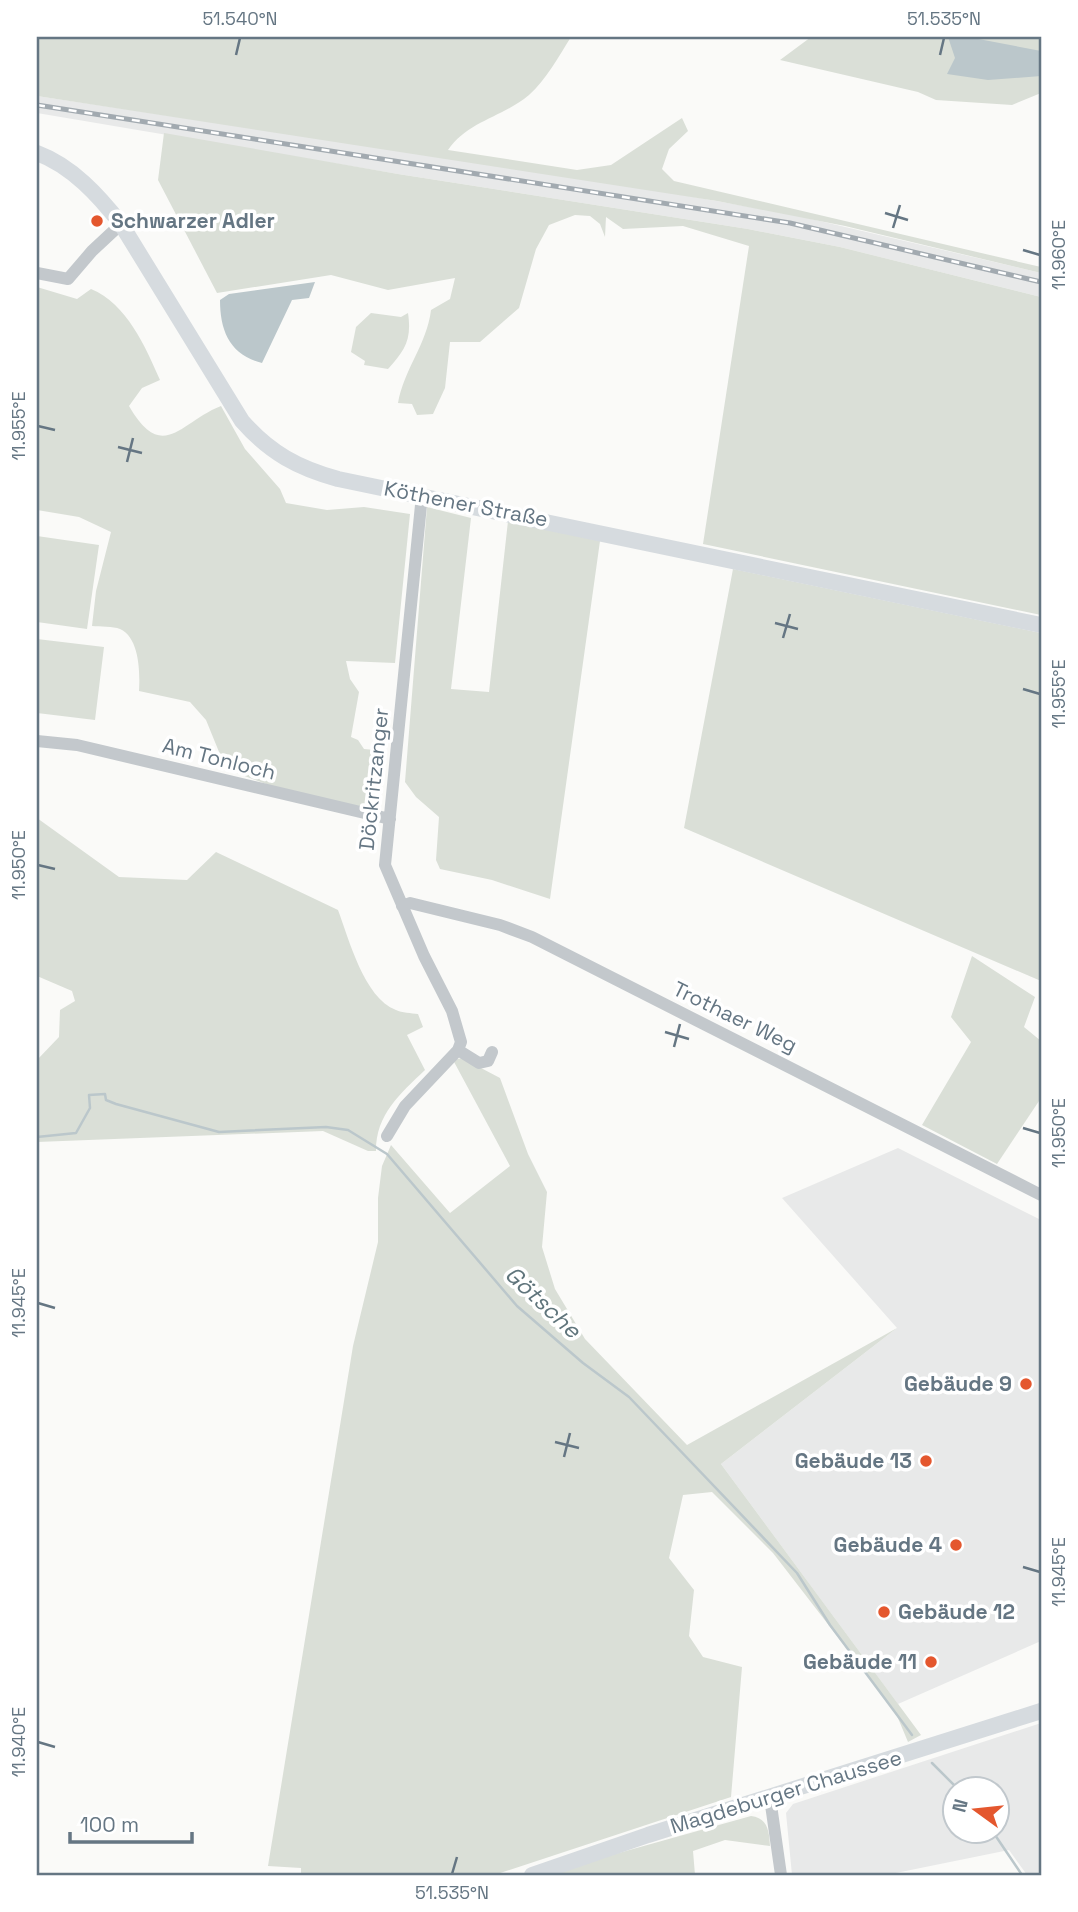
<svg xmlns="http://www.w3.org/2000/svg" width="1078" height="1912" font-family="'Space Grotesk',sans-serif">
<rect width="100%" height="100%" fill="#fafaf8"/>
<path fill="#e8e9e9" fill-rule="evenodd" d="M37 96 610 182 790 214 1041 273V297L840 247 748 229 398 174 37 113Z
M898 1148 1041 1220V1641L898 1704 721 1464 897 1328 782 1198Z
M1041 1723V1875H1027L1009 1850 886 1875H792L786 1813 793 1804ZM956 1790H998V1832H956Z"/>
<path fill="#dadfd7" d="M37 37H571C559 56 546 80 529 95 503 117 468 121 448 150L577 170 611 165 682 118 688 131 669 149 662 169 674 181 1041 267V273L845 226 717 201 37 96Z
M811 37H1041V93L1012 105 936 100 918 92 780 60Z
M164 133 398 174 748 229 840 247 1041 297V615L703 544 749 246 683 226 623 229 606 217 605 237 600 224 590 216 575 215 549 225 536 249 519 308 480 342H450L445 388 433 414 417 415 412 404 398 403C404 369 427 344 431 310L450 299 455 278 388 290 331 275 217 293 158 180Z
M37 287 77 299 91 289C127 304 145 346 160 380L142 388 129 406C163 464 180 422 221 406L245 449 280 489 286 503 327 510 364 507 410 514 395 663 346 661 350 679 359 692 351 737 358 740 364 749 386 751 376 811 282 790 226 769 206 720 190 702 139 691C140 674 140 638 120 629 113 626 100 627 92 626L96 591 111 532 79 517 37 510Z
M371 313 401 317 408 313C412 340 405 350 388 369L364 365 365 361 351 352 356 327Z
M427 507 471 518 451 689 489 692 508 521 600 541 550 899 492 880 440 869 436 860 439 817 416 797 405 782Z
M37 536 99 545 87 629 37 622Z
M733 569 1041 633V981L684 828Z
M37 639 104 647 95 720 37 713Z
M37 818 119 877 187 880 216 852 338 910C349 939 364 998 396 1010 402 1013 411 1013 418 1014L423 1027 407 1035 425 1070C400 1094 376 1114 376 1151H368L323 1131 37 1142V1060L59 1037 60 1010 75 1001 72 991 37 976Z
M972 956 1035 997 1024 1027 1041 1041V1098L997 1164 922 1125 971 1042 951 1017Z
M462 1058 500 1078 528 1154 547 1192 542 1247 555 1289 585 1339 687 1445 897 1328 721 1464 921 1735 908 1742 895 1711 773 1553 712 1492 683 1495 669 1558 694 1590 689 1636 703 1657 742 1667 731 1797 494 1875H301V1868L268 1866 353 1346 378 1242V1198L382 1166 391 1145 450 1213 510 1166 453 1060Z
M751 1816C768 1818 769 1831 770 1846L725 1840 693 1851 695 1875H540Z"/>
<path fill="#bbc7cb" d="M948 37H968L1041 51V76L988 80 947 74 955 58Z
M315 282 309 298 292 300 262 363C230 355 220 331 220 300L229 294Z"/>
<g fill="none" stroke-linecap="round" stroke-linejoin="round">
<path stroke="#bbc7cb" stroke-width="2.5" d="M37 1137 76 1133 90 1108 89 1095 105 1094 106 1100 116 1104 219 1132 326 1127 348 1130 387 1154 517 1306 583 1363 629 1397 797 1573 830 1625 912 1735
M932 1763 959 1790
M993 1832 1022 1875"/>
<path stroke="#c3c8cc" stroke-width="12" d="M37 273 68 279 92 251 121 224
M422 495 385 865 424 956 452 1011 461 1042 458 1050 479 1063 488 1061 492 1052
M37 741 77 745 390 819
M402 906 410 903 500 925 532 937 1041 1195
M387 1136 405 1106 458 1050
M770 1798 781 1875"/>
<path stroke="#d6dbdf" stroke-width="16" d="M37 153C72 166 99 196 121 224L242 421C270 453 298 468 338 479L1041 625
M532 1875 648 1835 1041 1711"/>
<g stroke="#a2aab0" stroke-width="5">
<path id="rail" d="M37 105 790 223 1041 282"/>
</g>
<use href="#rail" stroke="#fff" stroke-width="2.5" stroke-dasharray="8" stroke-linecap="butt"/>
</g>
<path fill="none" stroke="#657683" stroke-width="2.5" d="M236 55 240 38M940 55 944 38M885 213 908 220M893 228 900 205M1023 250 1040 255M38 426 55 430M118 447 142 453M127 462 133 438M775 623 798 629M783 638 790 614M1023 689 1040 694M38 865 55 869M665 1032 689 1039M674 1047 680 1024M1023 1128 1040 1133M38 1303 55 1308M555 1442 579 1448M564 1457 570 1433M1023 1567 1040 1572M38 1742 55 1747M452 1874 457 1857"/>
<g fill="#e4572e" stroke="#fff" stroke-width="2.5">
<circle cx="97" cy="221" r="7"/>
<circle cx="1026" cy="1384" r="7"/>
<circle cx="926" cy="1461" r="7"/>
<circle cx="956" cy="1545" r="7"/>
<circle cx="884" cy="1612" r="7"/>
<circle cx="931" cy="1662" r="7"/>
</g>
<g text-anchor="middle" stroke-width="7" stroke-linejoin="round" paint-order="stroke">
<g font-size="21" font-weight="bold" fill="#657683" stroke="#fff" text-anchor="end">
<text x="111" y="228" text-anchor="start">Schwarzer Adler</text>
<text x="1012" y="1391">Gebäude 9</text>
<text x="912" y="1468">Gebäude 13</text>
<text x="942" y="1552">Gebäude 4</text>
<text x="898" y="1619" text-anchor="start">Gebäude 12</text>
<text x="917" y="1669">Gebäude 11</text>
</g>
<g font-size="21" fill="#657683" stroke="#fff">
<text transform="translate(466 504) rotate(11)" y="7">Köthener Straße</text>
<text transform="translate(219 759) rotate(14)" y="7">Am Tonloch</text>
<text transform="translate(374 779) rotate(-84)" y="7">Döckritzanger</text>
<text transform="translate(735 1017) rotate(26)" y="7">Trothaer Weg</text>
<text transform="translate(786 1792) rotate(-17)" y="7">Magdeburger Chaussee</text>
</g>
<g font-size="23" font-style="italic" fill="#60757c" stroke="#fff">
<text transform="translate(543 1302) rotate(43)" y="8">Götsche</text>
</g>
</g>
<rect width="1078" height="1912" fill="none" stroke="#ffffff" stroke-width="77"/>
<g transform="translate(976 1810) rotate(285)"><circle r="33" fill="#ffffff" stroke="#c1c8cd" stroke-width="2"/>
<path d="M0-5L12 26L0 18L-12 26Z" fill="#e4572e"/>
<text y="-10" font-size="19" font-weight="bold" text-anchor="middle" fill="#657683">N</text>
</g>
<path d="M70 1832v10h122v-10" fill="none" stroke="#657683" stroke-width="3.5"/>
<text x="80" y="1832" font-size="21" fill="#657683" stroke="#ffffff" stroke-width="5" paint-order="stroke">100 m</text>
<rect x="38" y="38" width="1002" height="1836" fill="none" stroke="#657683" stroke-width="2.5"/>
<g font-size="18" text-anchor="middle" fill="#657683">
<text x="240" y="25">51.540°N</text>
<text x="944" y="25">51.535°N</text>
<text transform="translate(1059 255) rotate(-90)" y="6">11.960°E</text>
<text transform="translate(19 426) rotate(-90)" y="6">11.955°E</text>
<text transform="translate(1059 694) rotate(-90)" y="6">11.955°E</text>
<text transform="translate(19 865) rotate(-90)" y="6">11.950°E</text>
<text transform="translate(1059 1133) rotate(-90)" y="6">11.950°E</text>
<text transform="translate(19 1303) rotate(-90)" y="6">11.945°E</text>
<text transform="translate(1059 1572) rotate(-90)" y="6">11.945°E</text>
<text transform="translate(19 1742) rotate(-90)" y="6">11.940°E</text>
<text x="452" y="1899">51.535°N</text>
</g>
</svg>
